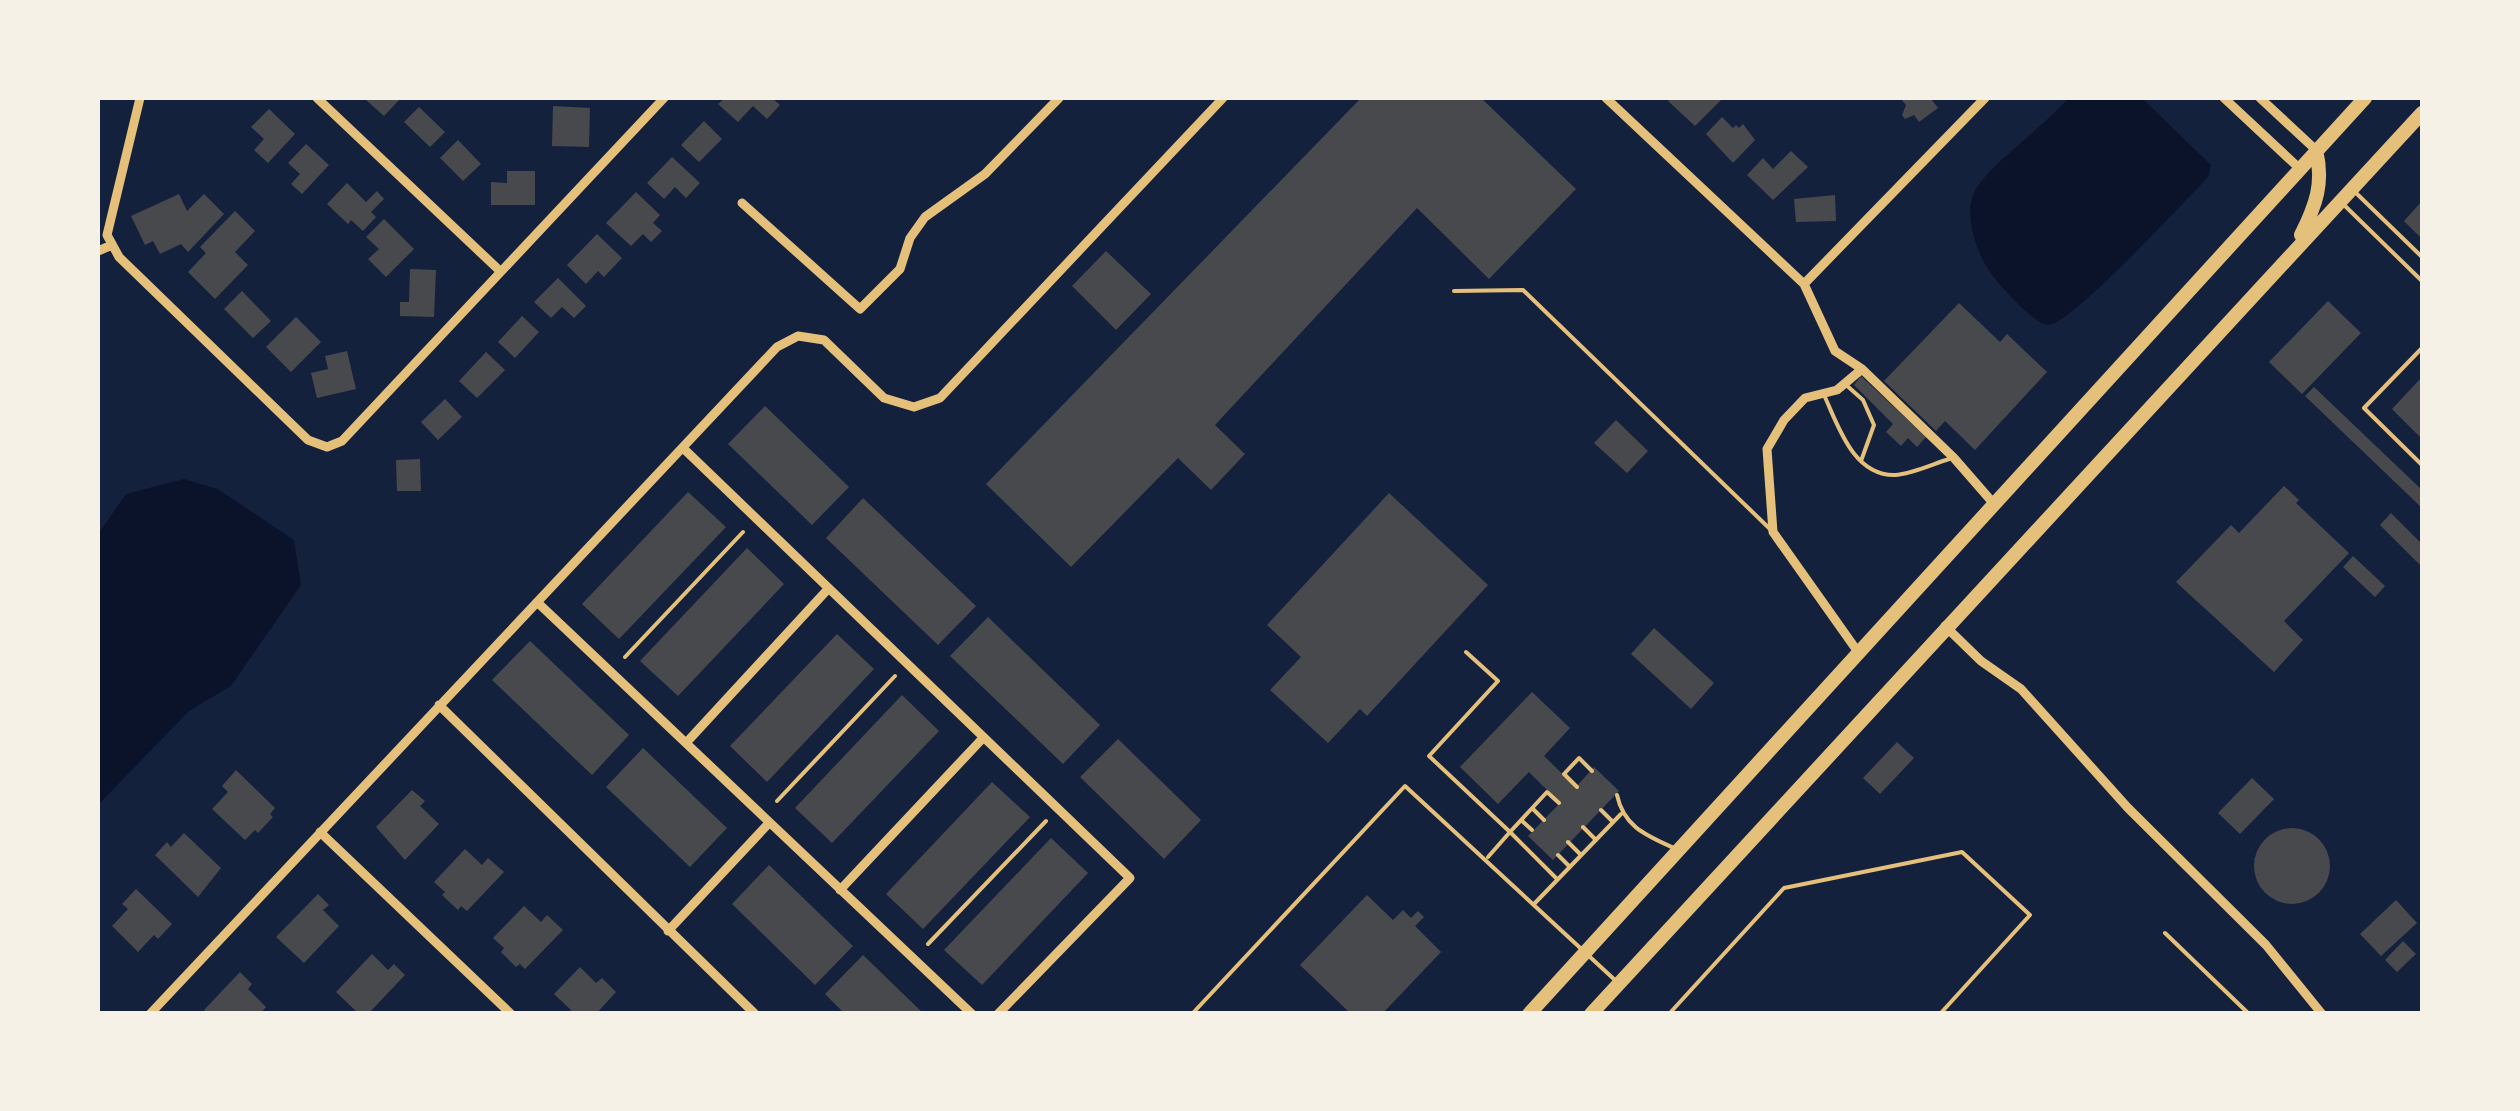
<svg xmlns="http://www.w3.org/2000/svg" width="2520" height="1111" font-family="'Playfair Display',serif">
<rect width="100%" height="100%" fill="#14213d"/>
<path fill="#0b132b" d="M2068 98H2142L2211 165 2209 175 2198 188C2177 209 2069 326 2048 325 2033 323 2001 287 1992 275 1978 256 1964 218 1973 195 1983 168 2045 127 2068 98Z
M184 479 218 489 294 540 301 585 231 686 189 711 98 805V534L126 494Z"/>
<path fill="#48494c" d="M368 98H401L384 116 366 100Z
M725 98H772L780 105 767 119 753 106 738 122 718 104Z
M1361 98H1481L1576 189 1489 279 1417 208 1215 425 1245 454 1211 490 1178 458 1071 567 986 484Z
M1671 98H1723L1695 126 1668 101Z
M1900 98H1937L1932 100 1938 108 1919 122 1914 115 1905 119 1902 115 1906 105Z
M553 106 590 108 589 147 552 146Z
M419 107 445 132 430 147 404 122Z
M269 109 295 134 268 163 254 150 264 139 251 127Z
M1722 117 1733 128 1736 125 1739 128 1743 124 1755 140 1733 163 1706 134Z
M704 121 722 139 699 162 681 145Z
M458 140 481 164 463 181 440 158Z
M306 144 329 165 302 194 291 184 300 174 288 163Z
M1791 151 1808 167 1773 200 1747 175 1763 158 1773 169Z
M672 157 700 183 686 198 675 187 664 199 647 183Z
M507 171H535V205H491V182L507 183Z
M347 183 366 202 377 191 384 199 371 212 376 217 363 231 351 220 348 224 327 204Z
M636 192 660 215 653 223 662 231 651 242 643 234 631 246 606 223Z
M179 194 187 211 204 194 224 214 188 252 181 244 160 254 153 241 145 245 131 216Z
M1835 195 1836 221 1796 222 1794 199Z
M2422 201V239L2404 221Z
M235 211 255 231 235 252 248 265 215 299 188 272 206 253 200 247Z
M384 219 414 249 386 277 368 259 379 249 366 237Z
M597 234 622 258 604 277 598 271 586 284 567 265Z
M1106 251 1151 294 1116 330 1072 286Z
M410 269 436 270 434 317 400 316V302H409Z
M558 278 586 306 574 318 562 307 551 318 534 302Z
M242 291 271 321 253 338 224 309Z
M2328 301 2361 333 2302 394 2269 362Z
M1959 303 2000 342 2007 334 2047 372 1975 450 1945 421 1936 431 1884 381Z
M522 316 539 332 515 358 498 342Z
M296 317 321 342 291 372 266 347Z
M347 351 356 389 317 398 311 373 328 369 325 356Z
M486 352 505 370 477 398 459 381Z
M1861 376 1926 437 1917 447 1908 438 1901 446 1886 432 1893 424 1854 385Z
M2422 377V439L2392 409Z
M2314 387 2422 490V508L2305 396Z
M445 399 462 417 438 440 421 422Z
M765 406 849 487 812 525 728 444Z
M1616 420 1648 451 1627 473 1594 443Z
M420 459 421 491H397L396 460Z
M2284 486 2299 500 2296 503 2349 553 2284 621 2303 640 2274 672 2176 582 2231 525 2239 533Z
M688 492 726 527 619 639 582 604Z
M1389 493 1488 585 1367 716 1360 709 1328 743 1270 690 1301 657 1267 625Z
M863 498 976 606 938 645 826 538Z
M2391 513 2422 544V567L2380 525Z
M747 548 784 584 678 696 640 661Z
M2353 556 2385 586 2375 597 2343 567Z
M988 617 1100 725 1063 764 950 656Z
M1654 628 1714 683 1691 709 1631 654Z
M837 634 874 669 767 782 730 746Z
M530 641 629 735 592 775 492 680Z
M1532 692 1570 728 1544 756 1576 787 1594 767 1619 791 1553 860 1528 836 1560 803 1529 772 1498 804 1460 767Z
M902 695 939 731 832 843 795 808Z
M1118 739 1201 820 1164 859 1080 777Z
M1897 742 1914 758 1880 794 1863 778Z
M643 748 727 828 690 867 606 787Z
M236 770 275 808 270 814 273 817 258 833 255 830 245 840 212 809 228 792 222 786Z
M2252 778 2274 799 2240 834 2218 813Z
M992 782 1030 817 923 929 886 894Z
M412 790 425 801 420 806 439 824 405 860 376 827Z
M2254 866a38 38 0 1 1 76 0a38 38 0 1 1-76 0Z
M184 833 221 868 198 897 155 855 167 842 171 847Z
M1051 838 1088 873 982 985 944 950Z
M465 849 482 865 488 858 504 872 467 911 461 906 458 910 442 895 445 892 434 882Z
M769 865 853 946 815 985 732 904Z
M136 889 172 924 158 939 154 935 138 952 112 926 128 909 122 904Z
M318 894 329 905 323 910 339 926 304 963 276 937Z
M1367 895 1393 920 1403 910 1411 918 1418 911 1424 917 1415 926 1441 952 1382 1014H1351L1300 965Z
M2396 900 2417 923 2381 956 2360 934Z
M524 906 541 922 547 915 563 930 525 969 520 964 516 967 501 952 504 948 493 938Z
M2403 941 2416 954 2397 972 2385 960Z
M372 954 388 970 394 964 405 975 368 1014H359L336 992Z
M863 955 924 1014H845L825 994Z
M580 967 596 983 602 978 616 992 596 1014H568L571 1010 554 994Z
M240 972 252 984 248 989 266 1007 260 1014H207L204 1010Z"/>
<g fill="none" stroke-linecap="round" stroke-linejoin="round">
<path stroke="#e5c07b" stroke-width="4" d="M625 657 743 532
M777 801 895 676
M928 944 1046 821"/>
<path stroke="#e5c07b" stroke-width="4" d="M2354 191 2422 257
M2343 204 2422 281
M1454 291 1523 290 1770 529
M2422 348 2364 408 2422 465
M1845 384 1863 400 1874 425 1861 461
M1824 395C1838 425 1853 476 1895 475 1912 474 1933 464 1949 459
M1466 652 1498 681 1429 756 1510 832 1547 792 1559 803
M1577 787 1564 774 1579 758 1592 771
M1617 795C1624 828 1648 836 1676 849
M1533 809 1544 820
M1601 810 1613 822
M1521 820 1532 830
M1583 827 1596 840
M1568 842 1581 855
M1558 855 1570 867
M1488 857 1510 832 1557 879
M1534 904 1621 814
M2165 933 2249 1014
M1192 1014 1405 786 1616 981
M1669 1014 1784 888 1962 852 2030 915 1940 1014"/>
<path stroke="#e5c07b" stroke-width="9" d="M140 98 107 235 119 257 308 440 327 447 342 441 664 98
M317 98 500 271
M1606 98 1804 284 1835 351 1862 369 1954 458 1994 504
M2224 98 2299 168
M2260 98 2316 150
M742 203 860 309 900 269 910 238 925 217 985 174 1059 98
M98 251 112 245
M1804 284 1985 98
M683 448 1130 878 998 1014
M537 602 972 1014
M1945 626 1981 661 2021 689 2128 808 2266 945 2322 1014
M1858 652 1773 532 1767 449 1784 420 1805 398 1837 390 1862 369
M439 705 755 1014
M686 743 828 589
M320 832 511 1014
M840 890 983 738
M668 931 769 823
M150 1014 777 347 798 336 824 340 884 398 914 407 940 398 1223 98"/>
<path stroke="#e5c07b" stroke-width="14" d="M2301 235C2316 205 2324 183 2316 150
M1529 1014 2365 98
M1591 1014 2422 113"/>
</g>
<rect width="2520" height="1111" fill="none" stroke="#f6f1e7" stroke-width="200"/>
</svg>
